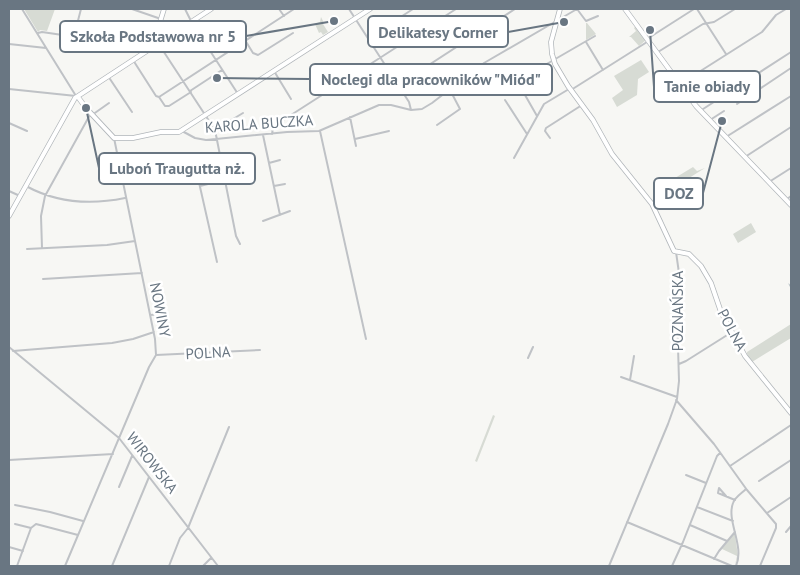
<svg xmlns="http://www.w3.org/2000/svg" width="800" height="575" font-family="'PT Sans',sans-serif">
<rect width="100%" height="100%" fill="#f7f7f4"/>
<path fill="#d7dbd4" d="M24 9H55L47 31 40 30 38 32Z
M321 17 324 23 323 24 328 32 323 35 321 32 319 33 315 24 320 22Z
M586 23H587L596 34 586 40Z
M635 27 646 40 639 46 631 37H629L636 31 634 28Z
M641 60 649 72 638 79 637 95 617 107 612 98 623 90 614 76Z
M693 167 697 171 705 168 673 188 670 181Z
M751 223 756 232 738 243 733 234Z
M791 324V338L752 362 747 354V352Z
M493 415 495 416 477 462 475 461Z
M733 535H735L738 556 735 565 737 556 722 549 719 552Z"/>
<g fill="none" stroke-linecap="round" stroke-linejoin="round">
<path stroke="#b8c2c6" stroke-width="1" d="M789 284 791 288"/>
<g stroke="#b1b6ba" stroke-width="5.5">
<path id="secondary" d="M560 9 551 42 552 54 555 64 568 86 593 120 612 154 652 204 674 251 689 254 701 266 711 283 721 312 745 356 791 413
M625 9 696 106 791 205
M158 43 156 35 164 9
M78 97 86 108 114 138H133L161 132H179L370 9
M9 216 75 98 211 9"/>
</g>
<path stroke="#bfc2c6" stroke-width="2" d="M22 9 76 96
M132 9 161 19
M185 9 192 23 238 94
M279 9 284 16
M349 9 409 102 411 110
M577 9 586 21 598 16
M697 9 726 54
M379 31 413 9
M38 33 42 32 151 48
M74 36 81 9
M647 39 694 9
M245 40 253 53 258 55 293 33
M586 42 603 70
M158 43 215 130 236 236 240 244
M9 44 46 48
M187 51 203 41
M658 52 703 24 714 22 735 9
M133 60 156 96 159 97 165 106H169L191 92
M274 71 291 99
M108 76 132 112
M526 76 595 36
M517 81 537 116
M680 84 762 32 776 15 786 9
M398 85 515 9
M9 89 76 96
M571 90 647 42
M190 91 222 70
M159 97 294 9
M505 100 527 134
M737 104 791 68
M700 111 791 52
M92 115 109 103
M350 117 356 146
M710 120 724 111
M9 123 27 131
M437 125 460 109 450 90
M215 130 243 113
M182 131 195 138 206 140 287 132 319 131 379 105H391L411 110 422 109 432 103 484 63 577 9
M320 131 366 339
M272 134 273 128 277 124 456 9
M263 135 280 215
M726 137 791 96
M550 138 545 131 546 128 582 105
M355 139 389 131
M745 157 791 127
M514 158 544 104 569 89
M197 163 220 158
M269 163 280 160
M198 178 217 262
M769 182 791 168
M26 186C57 203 91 205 125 198
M200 186 224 180
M274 186 285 184
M9 191 20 196
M786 200 791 196
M263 221 290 211
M42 248 41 216 45 196 91 113
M27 249 107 245 135 241
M43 279 142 273
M150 315 163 314
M9 347 119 438 218 566
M13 351 112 343 133 339 154 332
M156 355 260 350
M528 358 533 347
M679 364 686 361 732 332
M621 377 677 397
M630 380 634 356
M676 400 714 444 747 490 776 524V528L760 566
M9 460 113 454
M730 466 791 425
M686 475 706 483
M759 481 791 460
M119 487 132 456
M726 496 719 488 718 493 735 500
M15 505 50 512 83 521
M697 507 733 521
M767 513 791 497
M627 522 732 566
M15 524 31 528 36 524 78 535
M690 525 727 541
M786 532 791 526
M9 547 23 551
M714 559 719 551 735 532
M9 566H11
M17 566 31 528
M65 566 149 367 156 355 155 339 114 138
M112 566 149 477
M169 566 180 538 188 528 229 427
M203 566 211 558
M609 566 668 424 677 399 679 381 677 312 680 280 676 252
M672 566 683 542 717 456 720 453
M736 566C745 546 726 521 733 503 735 497 742 493 746 489"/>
<use href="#secondary" stroke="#fff" stroke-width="4"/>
</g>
<g text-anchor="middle" stroke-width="5" stroke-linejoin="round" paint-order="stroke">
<g font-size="15" fill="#697682" stroke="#fff">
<text transform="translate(259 124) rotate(-4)" y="5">KAROLA BUCZKA</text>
<text transform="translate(160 310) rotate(79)" y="5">NOWINY</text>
<text transform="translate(678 311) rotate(-90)" y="5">POZNAŃSKA</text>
<text transform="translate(732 330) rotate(62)" y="5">POLNA</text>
<text transform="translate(208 353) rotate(-3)" y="5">POLNA</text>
<text transform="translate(152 463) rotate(52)" y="5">WIROWSKA</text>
</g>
</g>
<path fill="none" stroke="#697682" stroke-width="2" d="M564 22L508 32M334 21L246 36M217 78L310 79M650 30L654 87M86 108L99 168M722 121L703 193"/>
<g fill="#697682" stroke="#fff" stroke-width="2">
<circle cx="564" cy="22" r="5"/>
<circle cx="334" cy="21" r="5"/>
<circle cx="217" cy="78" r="5"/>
<circle cx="650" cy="30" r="5"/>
<circle cx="86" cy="108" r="5"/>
<circle cx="722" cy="121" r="5"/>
</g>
<g fill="#fff" stroke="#697682" stroke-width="2">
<rect x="368" y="16" width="140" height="31" rx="5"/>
<rect x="60" y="21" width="186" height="31" rx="5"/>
<rect x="310" y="64" width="242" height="31" rx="5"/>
<rect x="654" y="71" width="106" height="31" rx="5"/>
<rect x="99" y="153" width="156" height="31" rx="5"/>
<rect x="654" y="178" width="49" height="31" rx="5"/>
</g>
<g font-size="16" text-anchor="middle" font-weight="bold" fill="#697682">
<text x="438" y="38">Delikatesy Corner</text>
<text x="153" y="42">Szkoła Podstawowa nr 5</text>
<text x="431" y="85">Noclegi dla pracowników "Miód"</text>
<text x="707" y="92">Tanie obiady</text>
<text x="177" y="174">Luboń Traugutta nż.</text>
<text x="679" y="199">DOZ</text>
</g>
<rect width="800" height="575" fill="none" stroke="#697682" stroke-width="20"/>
</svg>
